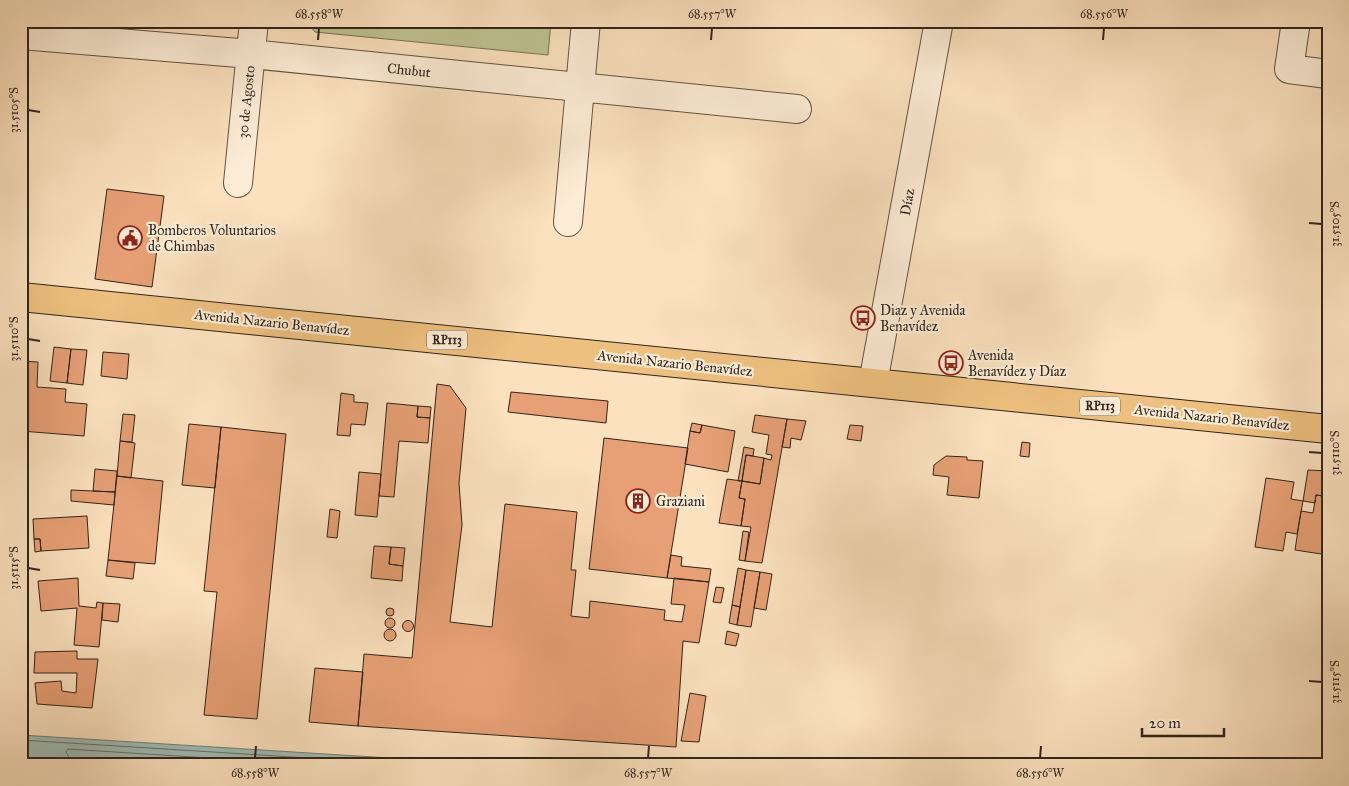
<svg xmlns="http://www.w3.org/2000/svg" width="1349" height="786" font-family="'IM FELL Great Primer',serif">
<rect width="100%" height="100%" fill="#fbe1be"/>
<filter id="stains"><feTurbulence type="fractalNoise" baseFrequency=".004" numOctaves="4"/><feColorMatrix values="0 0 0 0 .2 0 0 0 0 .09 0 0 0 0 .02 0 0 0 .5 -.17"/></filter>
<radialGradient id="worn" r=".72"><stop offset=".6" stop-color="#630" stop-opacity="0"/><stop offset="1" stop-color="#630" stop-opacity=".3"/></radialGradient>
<path fill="#bfc291" stroke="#787356" d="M305 21H551L548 55 315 32Z"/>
<path fill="#9fbcb6" stroke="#737f78" d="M21 735 502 765H101L21 760Z"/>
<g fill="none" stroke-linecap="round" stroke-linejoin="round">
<path stroke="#687069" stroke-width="1" d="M21 740 420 765
M71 765 70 759 66 752 68 749 318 765
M79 765 78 760 81 758 196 765"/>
</g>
<path fill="#e7a075" stroke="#31241c" d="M107 189 164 196 152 287 95 279Z
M54 347 71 349 67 383 50 381Z
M71 349 87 350 83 385 67 383Z
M103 352 129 354 127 379 101 376Z
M21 361 38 362 37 387 66 389 65 402 87 404 84 436 21 431Z
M437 384 450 386 466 408 459 483 462 525 450 622 492 627 505 504 577 512 571 570H576L571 616 589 618 590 601 665 610 664 620 682 622 685 605 671 604 674 578 709 582 699 643 683 641 676 747 358 726 364 654 412 658Z
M511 392 608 401 606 423 508 412Z
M341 393 354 395V402L368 403 365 425 351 424 350 436 337 435Z
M387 403 418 406 417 417 430 418 428 443 399 441 394 497 379 496Z
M418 406 431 407 430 418 417 417Z
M123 414 135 415 132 442 120 441Z
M755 415 787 419 762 563 745 561 751 527 741 526 745 499 739 498 742 481 760 484 764 458 771 460 772 455 766 454 769 435 752 432Z
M787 419 806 421 801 440 791 438 790 448 782 447Z
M692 423 702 425 700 433 690 431Z
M189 424 221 427 215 488 182 485Z
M702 425 735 431 728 472 685 464 690 431 700 433Z
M850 425 863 426 861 441 847 439Z
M221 427 286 434 257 719 204 715 217 592 204 591Z
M604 438 688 448 667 578 589 569Z
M120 441 135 443 131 478 117 476Z
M1022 442 1030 443 1029 457 1020 456Z
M744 447 754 449 753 456 746 455 742 481H738Z
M746 455 764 458 760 484 742 481Z
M946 456 967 457V460L983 461 979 498 947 495 949 477 933 475 934 465Z
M95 469 117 471 115 492 93 491Z
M1308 470 1327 471 1323 496 1316 495 1315 503 1303 501Z
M359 472 381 474 377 517 355 515Z
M117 476 163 481 155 564 108 560Z
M1266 478 1294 482 1291 499 1303 501 1297 534 1286 532 1283 551 1255 547Z
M727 479 742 481 739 498 745 499 741 526 719 523Z
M1324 488H1328V555L1295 550 1301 511 1313 513 1316 495 1323 496Z
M71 490 115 492 114 505 71 501Z
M330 509 340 511 337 538 327 537Z
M87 516 89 548 41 551 40 539H34L33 519Z
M743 531 749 532 745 561 739 560Z
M34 539H40L41 551 35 552Z
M374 546 391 547 389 564 403 566 402 581 371 578Z
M391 547 405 548 403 566 389 564Z
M671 555 682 557 681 566 711 569 709 582 667 578Z
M108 560 135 563 133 579 106 576Z
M738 568 746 570 740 607 732 605Z
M746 570 760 572 751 627 737 625Z
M760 572 772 574 766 610 754 608Z
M78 578 79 606 96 608 97 602 103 603 99 647 74 645 77 608 41 611 38 581Z
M716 587 724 588 721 603 713 602Z
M103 603 120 604 118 622 102 620Z
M732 605 740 607 737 625 729 623Z
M386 612a4 4 0 1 1 8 0a4 4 0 1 1-8 0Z
M385 623a5 5 0 1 1 10 0a5 5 0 1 1-10 0Z
M402.5 626a5.5 5.5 0 1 1 11 0a5.5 5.5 0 1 1-11 0Z
M384 635a6 6 0 1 1 12 0a6 6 0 1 1-12 0Z
M727 631 739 634 736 646 725 644Z
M77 651V659H98L92 708 37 704 35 683 61 681 62 691 76 693 77 673H34L35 652Z
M315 668 363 672 358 726 309 722Z
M690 693 706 696 699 742 681 741Z"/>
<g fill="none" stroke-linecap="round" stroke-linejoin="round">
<g stroke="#645344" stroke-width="30">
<path id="minor" d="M1296 21 1289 69 1328 74
M21 35 251 54 797 109
M238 183 254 21
M568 222 586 21
M873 383 939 21"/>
</g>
<g stroke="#31241c" stroke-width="30">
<path id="major" d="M21 297 1328 429"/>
</g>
<use href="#minor" stroke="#fcecd5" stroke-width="28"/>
<use href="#major" stroke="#eec07f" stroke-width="28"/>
</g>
<path fill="none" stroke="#31241c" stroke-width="2" d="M318 40 319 28M711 40 712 28M1103 40 1104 28M28 110 40 112M1309 223 1322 224M28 339 40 341M1309 452 1322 453M28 568 40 570M1309 681 1322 682M255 758 256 746M648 758 649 746M1040 758 1041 746"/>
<defs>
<g id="civic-ring" transform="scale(1.25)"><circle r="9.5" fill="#fcecd5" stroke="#8f2418" stroke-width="1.5"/><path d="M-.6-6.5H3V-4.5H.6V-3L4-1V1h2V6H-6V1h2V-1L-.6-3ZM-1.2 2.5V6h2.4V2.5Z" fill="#8f2418"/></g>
<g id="bus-ring" transform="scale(1.25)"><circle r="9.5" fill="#fcecd5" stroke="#8f2418" stroke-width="1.5"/><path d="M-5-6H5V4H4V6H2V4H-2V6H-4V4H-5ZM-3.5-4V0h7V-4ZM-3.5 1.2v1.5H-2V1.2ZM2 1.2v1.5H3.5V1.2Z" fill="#8f2418"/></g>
<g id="building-ring" transform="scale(1.25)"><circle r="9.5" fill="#fcecd5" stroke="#8f2418" stroke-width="1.5"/><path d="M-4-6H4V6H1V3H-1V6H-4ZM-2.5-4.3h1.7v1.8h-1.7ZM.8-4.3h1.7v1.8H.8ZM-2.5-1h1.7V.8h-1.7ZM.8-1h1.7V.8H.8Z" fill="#8f2418"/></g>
</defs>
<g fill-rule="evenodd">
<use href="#civic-ring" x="130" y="238"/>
<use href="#bus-ring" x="863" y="318"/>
<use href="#bus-ring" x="951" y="363"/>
<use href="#building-ring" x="638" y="501"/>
</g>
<g text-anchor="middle" stroke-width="4.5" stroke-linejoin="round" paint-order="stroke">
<g fill="#fcecd5" stroke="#6e6054" stroke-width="1">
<rect x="427" y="330.5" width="40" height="19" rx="4"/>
<rect x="1080" y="396.5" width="40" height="19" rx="4"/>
</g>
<g font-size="12" font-weight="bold" fill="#31241c">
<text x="447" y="344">RP113</text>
<text x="1100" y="410">RP113</text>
</g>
<g font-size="14" fill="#31241c" stroke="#fcecd5">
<text transform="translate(409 70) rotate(6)" y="5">Chubut</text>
<text transform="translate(246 102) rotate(-84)" y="5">30 de Agosto</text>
<text transform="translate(907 202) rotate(-80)" y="5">Díaz</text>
<text transform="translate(272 322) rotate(6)" y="5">Avenida Nazario Benavídez</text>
<text transform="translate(675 363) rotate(6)" y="5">Avenida Nazario Benavídez</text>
<text transform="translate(1212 417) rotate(6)" y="5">Avenida Nazario Benavídez</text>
</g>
<g font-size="14" fill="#31241c" stroke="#fcecd5" text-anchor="start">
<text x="148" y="235">Bomberos Voluntarios<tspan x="148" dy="16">de Chimbas</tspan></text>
<text x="880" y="315">Diaz y Avenida<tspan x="880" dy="16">Benavídez</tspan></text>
<text x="968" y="360">Avenida<tspan x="968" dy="16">Benavídez y Díaz</tspan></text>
<text x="656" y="506">Graziani</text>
</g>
</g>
<rect width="1349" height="786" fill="none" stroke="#fbe1be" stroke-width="55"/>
<path d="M1142 728v8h82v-8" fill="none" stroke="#31241c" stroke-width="2.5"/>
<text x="1149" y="728" font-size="15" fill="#31241c" stroke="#fcecd5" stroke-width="4" paint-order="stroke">20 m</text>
<rect x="28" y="28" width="1294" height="730" fill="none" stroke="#31241c" stroke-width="2"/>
<g font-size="12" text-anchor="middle" fill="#31241c">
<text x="319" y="18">68.558°W</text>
<text x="712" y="18">68.557°W</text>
<text x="1104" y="18">68.556°W</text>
<text transform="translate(14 110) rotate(-90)" y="4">31.5105°S</text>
<text transform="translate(1335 224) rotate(-90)" y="4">31.5105°S</text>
<text transform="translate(14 339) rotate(-90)" y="4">31.5110°S</text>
<text transform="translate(1335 453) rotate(-90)" y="4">31.5110°S</text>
<text transform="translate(14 568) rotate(-90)" y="4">31.5115°S</text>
<text transform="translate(1335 682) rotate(-90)" y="4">31.5115°S</text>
<text x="255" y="777">68.558°W</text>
<text x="648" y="777">68.557°W</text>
<text x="1040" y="777">68.556°W</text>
</g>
<rect width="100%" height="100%" filter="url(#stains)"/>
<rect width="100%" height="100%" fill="url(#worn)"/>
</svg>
